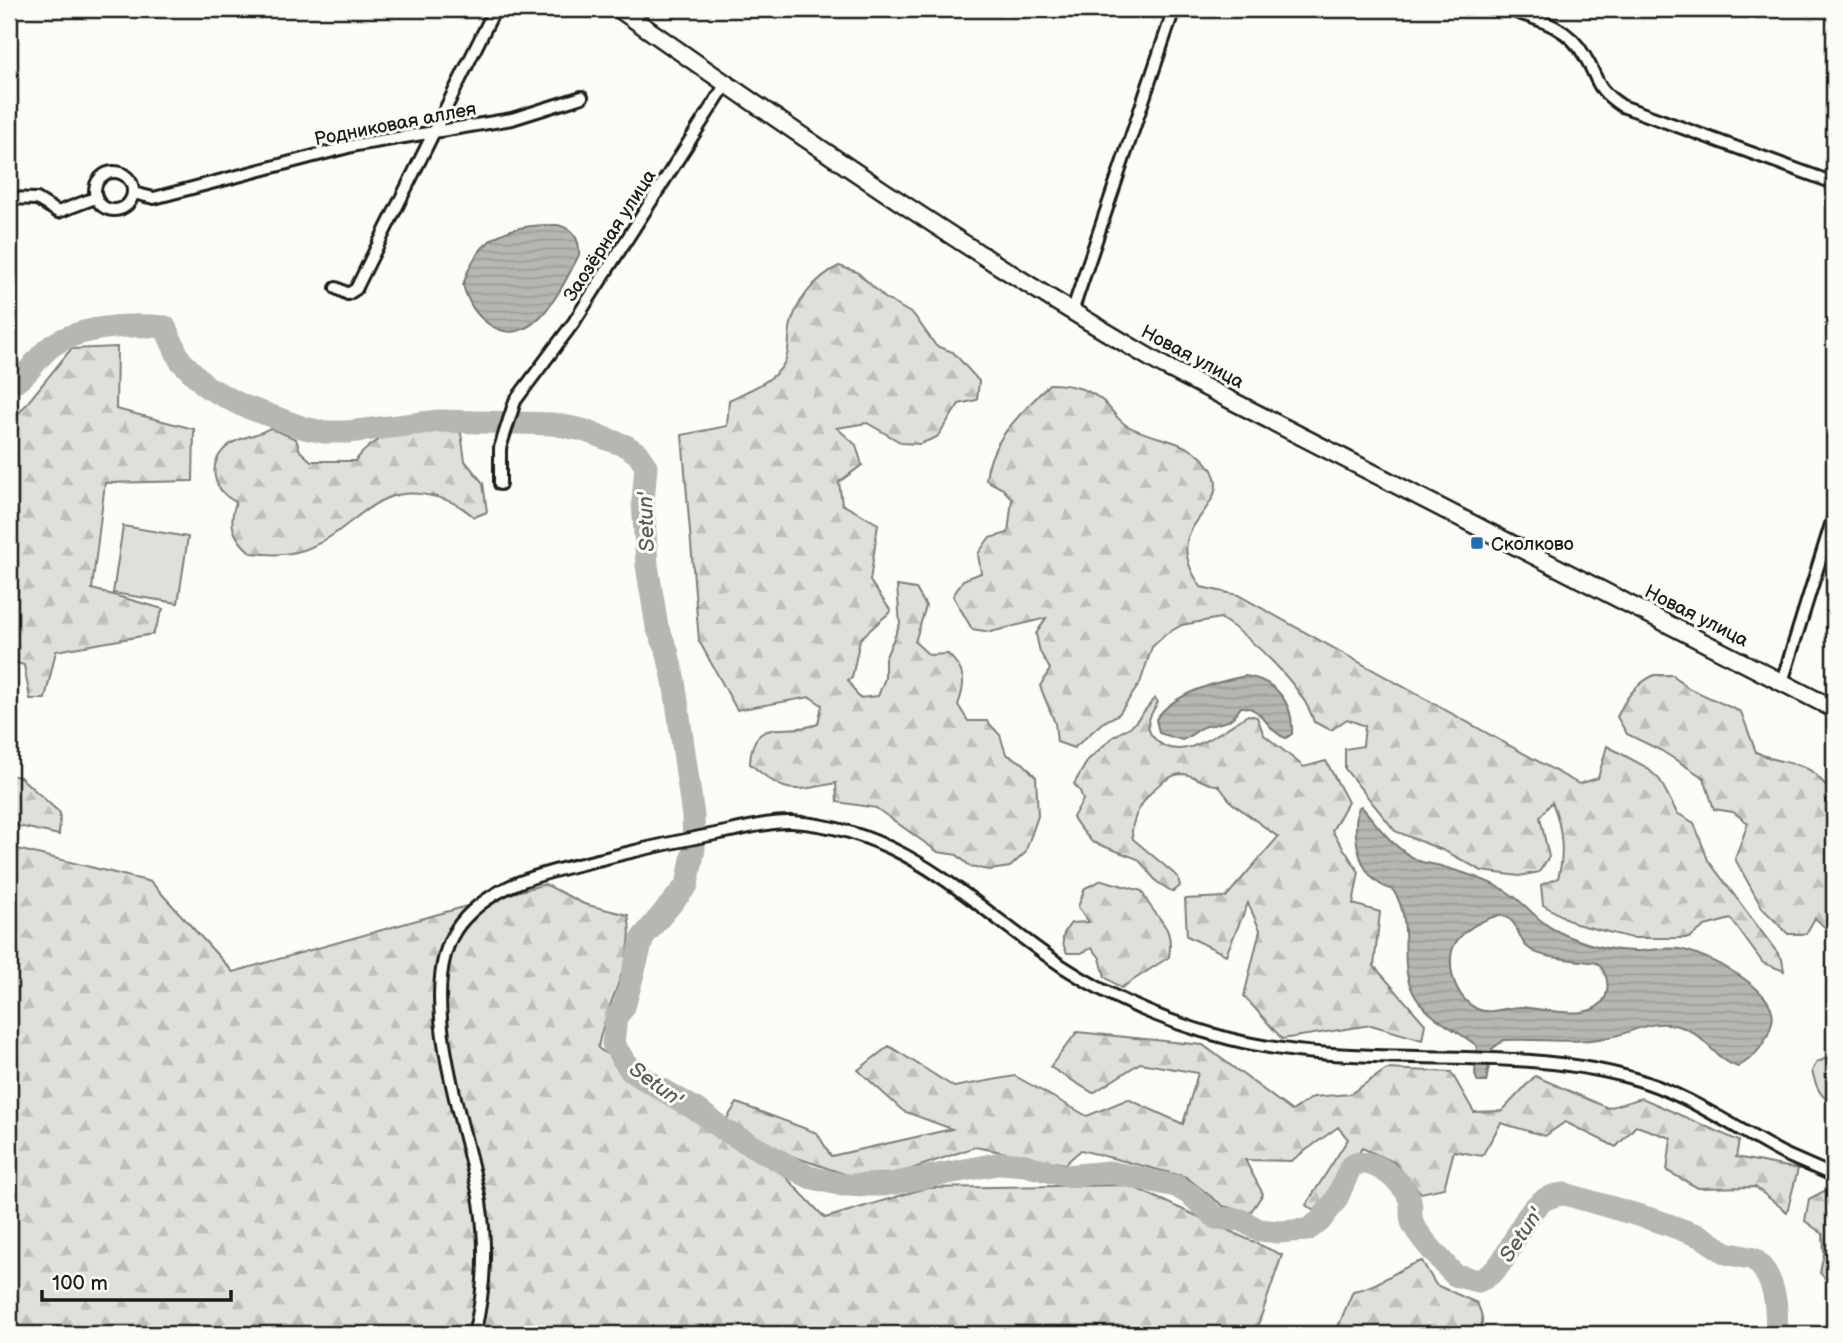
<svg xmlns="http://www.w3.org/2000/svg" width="1843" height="1343" font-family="'Balsamiq Sans',sans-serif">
<defs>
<pattern id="forest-firs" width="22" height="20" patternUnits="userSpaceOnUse" patternTransform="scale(1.75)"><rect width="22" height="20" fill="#e0dfdb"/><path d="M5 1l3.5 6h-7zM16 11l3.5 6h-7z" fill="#c0bfbb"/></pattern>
<pattern id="water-rules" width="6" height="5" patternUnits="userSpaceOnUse" patternTransform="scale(1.75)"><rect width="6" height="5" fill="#b7b6b2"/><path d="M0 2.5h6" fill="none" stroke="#9d9c98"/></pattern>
</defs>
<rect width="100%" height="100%" fill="#fdfcf7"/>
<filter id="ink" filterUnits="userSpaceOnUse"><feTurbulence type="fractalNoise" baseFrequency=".0143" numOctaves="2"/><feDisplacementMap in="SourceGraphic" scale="14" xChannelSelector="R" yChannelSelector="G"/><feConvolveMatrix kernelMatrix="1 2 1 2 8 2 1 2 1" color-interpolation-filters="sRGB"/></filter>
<g filter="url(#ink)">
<path fill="url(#forest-firs)" stroke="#7e7e7c" stroke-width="2" d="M839 266 857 272 885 298 914 315 936 346 953 352 979 381 977 400 959 404 937 437 920 444 902 443 867 423 837 428 856 445 862 465 839 482 842 504 878 524 870 581 891 611 860 639 852 678 848 680 859 698 878 696 885 678V659L900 624 897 586 916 589 926 606 915 642 929 655 948 654C966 671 966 683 958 705L968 721H987L1000 735 1006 754 1023 763 1036 777 1038 816 1025 853 1010 867 990 870 971 867 957 855 938 852 876 808 837 802 836 783C789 792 788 795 750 764 752 713 785 737 818 724L822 705 810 697 737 710 699 641 682 435 727 426 729 400C746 391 773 382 783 365 790 354 788 340 790 328 795 302 816 277 839 266Z
M117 347 116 409 194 429 193 481 105 483 92 589 163 609 153 634 56 651 45 699H30L24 665 9 661V412L16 417 71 349Z
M1049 384C1067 384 1089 388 1104 402 1112 410 1116 418 1126 425 1149 439 1180 438 1201 457 1240 492 1191 514 1187 542 1184 558 1192 574 1201 587L1238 595 1579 784 1598 778 1607 746 1646 767 1660 780 1677 813 1694 823 1708 860 1782 959 1784 971 1763 963 1731 919 1705 926 1689 938H1632L1576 924 1543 905 1541 885 1558 878C1565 855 1562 825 1552 802L1540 817 1549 857 1539 872 1519 876 1482 871 1447 852 1395 831 1345 769V749L1363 746 1365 726 1347 719 1331 730 1314 722C1304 687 1251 637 1220 618L1182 625 1166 634 1152 647 1140 683 1119 714 1102 723 1074 748 1057 742 1055 723 1040 686 1050 669 1040 652 1036 634 1046 618 991 632 972 629 953 596 963 580 981 573 978 554 989 538 1008 533 1012 499 1003 489 986 480C990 438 1022 414 1049 384Z
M448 427 461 433 465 461 483 483 487 512 474 517C460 505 450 500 432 496 374 482 356 529 309 548 290 556 271 555 251 553 233 537 228 525 236 502 212 491 206 463 229 445 241 436 258 436 270 428L296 439 300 451 311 461H355C381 427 409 431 448 427Z
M1654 675H1673L1688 688 1741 712 1756 752C1793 771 1807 753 1834 798V936L1815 918 1806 934H1788L1762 908 1735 859 1748 823 1733 812 1714 809 1704 778 1662 751 1627 734 1617 717C1626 697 1635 685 1654 675Z
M1155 698 1158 702C1151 714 1143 725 1153 737 1179 769 1223 729 1248 715L1257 717 1264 735 1304 767 1326 761 1348 802 1332 831 1359 872 1353 904 1380 912 1374 966 1425 1024 1422 1040 1371 1025 1282 1039 1244 996 1260 930 1248 903 1226 955 1187 936 1185 899 1226 897 1278 837 1232 803 1218 785C1204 786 1195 774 1182 774 1158 775 1126 817 1133 839L1178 877 1180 886 1173 892 1157 882 1138 859 1092 842C1085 833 1078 827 1073 817L1083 800 1080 791 1074 784 1088 760 1113 737 1133 725Z
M9 775 20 777 60 813 59 835 9 824Z
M9 847 151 882 233 972 545 884 584 904 628 915C638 959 604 1005 598 1048L780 1171 825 1218 926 1188 1129 1185 1282 1255 1255 1334H9Z
M1102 880 1142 891C1154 921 1175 921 1169 957L1121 988 1105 977 1100 958 1092 948 1081 953H1067C1060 940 1062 934 1071 923L1089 922 1078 907 1085 888Z
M1077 1032 1203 1045 1292 1111 1313 1097 1350 1094 1387 1069 1451 1072 1474 1112 1502 1111 1535 1076 1608 1108 1642 1098 1739 1141 1736 1157 1798 1169 1787 1212 1755 1187 1698 1188 1667 1171 1671 1138 1636 1126 1616 1147 1565 1122 1545 1136 1501 1123 1482 1156 1454 1151 1444 1188 1421 1193 1394 1162 1362 1148 1319 1215 1306 1205 1348 1139 1338 1127 1291 1161 1245 1160 1263 1194 1250 1213 1223 1206 1186 1177 1081 1150 1065 1164 975 1147 900 1173 850 1176 780 1152 726 1120 737 1103 817 1133 831 1156 952 1129 903 1111 858 1070 889 1046 954 1087 1015 1076 1087 1116 1128 1099 1183 1124 1198 1073 1140 1063 1093 1093 1050 1067Z
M1834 1055V1104C1819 1097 1816 1086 1812 1071L1817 1062Z
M1826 1190 1834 1192 1833 1287 1820 1273 1824 1253 1823 1234 1805 1221 1809 1199Z
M1422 1261 1436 1285 1477 1303C1482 1314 1486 1324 1476 1334H1335L1353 1291C1379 1287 1397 1268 1422 1261Z"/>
<path fill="#e0dfdb" stroke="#7e7e7c" stroke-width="2" d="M123 526 188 537 178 603 113 593Z"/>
<path fill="url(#water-rules)" stroke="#797876" stroke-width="2" fill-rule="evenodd" d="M558 225C574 229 580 239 579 255 562 287 533 353 490 325 475 315 468 302 463 285 478 234 510 224 558 225Z
M1245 676C1275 680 1294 702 1292 734L1286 738C1267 732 1263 706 1241 707 1230 724 1225 722 1207 726 1197 728 1192 737 1182 740L1159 733 1156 719C1174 693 1216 682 1245 676Z
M1361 806C1379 827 1393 848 1419 861 1427 864 1436 864 1444 867 1465 873 1491 881 1509 893 1527 904 1538 923 1559 932 1582 943 1610 951 1636 951 1650 951 1664 947 1679 949 1705 953 1781 990 1772 1022 1767 1043 1756 1056 1738 1067 1714 1060 1705 1033 1678 1026 1651 1018 1631 1034 1606 1038 1572 1044 1537 1038 1504 1040L1492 1049 1486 1082H1478L1475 1075 1477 1046C1458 1030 1431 1020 1417 999 1394 966 1417 926 1393 890 1358 880 1352 838 1358 808ZM1499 915C1521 918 1515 940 1531 950 1544 959 1581 960 1597 963 1605 970 1609 981 1607 992 1599 1026 1544 1008 1520 1007 1507 1007 1489 1015 1477 1009 1459 1000 1450 978 1451 959 1451 935 1479 921 1499 915Z"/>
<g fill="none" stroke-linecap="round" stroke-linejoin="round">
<path stroke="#b7b6b2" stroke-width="23" d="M9 384C29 378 36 356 53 345 82 326 131 324 165 327L180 360 207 387 241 405 304 428 324 432H348L439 421 553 424 583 430 626 446 637 453 646 466 643 501 647 565 657 627 667 650 674 681 693 816 694 849 687 885 643 937 624 1007 616 1017 613 1044 631 1071 702 1113 724 1130 809 1177 843 1185H884L1002 1163 1025 1165 1066 1176 1109 1172 1176 1186 1191 1195 1216 1218 1241 1220 1259 1230 1279 1232 1307 1230 1320 1221 1336 1200 1351 1166C1370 1155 1401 1179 1409 1197 1413 1206 1409 1216 1413 1224 1421 1240 1437 1255 1448 1268L1455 1275 1478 1281C1519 1267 1515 1195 1565 1194L1658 1221 1702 1237 1726 1253 1754 1259C1775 1277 1778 1308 1776 1334"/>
<g stroke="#1c1c1c" stroke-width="16">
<path id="street" d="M1506 9C1536 19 1567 25 1584 55 1600 80 1593 87 1622 106L1834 183
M95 191a19 19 0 1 1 38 0a19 19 0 1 1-38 0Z
M133 193 154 198 356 145 512 119 582 97
M9 198 37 199 58 212 95 198
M336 288 348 294 356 289 495 9
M1072 312 1174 9
M500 484V448L515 401 574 322 726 84
M1782 682 1834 515
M474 1334C485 1291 487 1247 480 1202 468 1130 410 987 460 924 497 878 560 870 614 856 651 847 688 839 726 832 747 828 770 821 792 822 908 829 974 908 1065 968 1116 1001 1171 1024 1230 1039 1361 1072 1498 1042 1628 1077 1685 1092 1731 1126 1782 1153 1799 1161 1817 1168 1834 1176"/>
</g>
<g stroke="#1c1c1c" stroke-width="21">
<path id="secondary" d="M619 9C797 134 975 257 1164 366L1834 709"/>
</g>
<use href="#street" stroke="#fdfcf7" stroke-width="10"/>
<use href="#secondary" stroke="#fdfcf7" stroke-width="16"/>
</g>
</g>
<rect fill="#1f6fb2" stroke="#fdfcf7" stroke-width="2.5" x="1470" y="536" width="14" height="14" rx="3.5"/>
<g text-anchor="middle" stroke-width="6" stroke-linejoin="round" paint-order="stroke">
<g font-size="19" fill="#1c1c1c" stroke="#fdfcf7">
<text transform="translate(395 123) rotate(-11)" y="7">Родниковая аллея</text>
<text transform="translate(609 235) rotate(-57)" y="7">Заозёрная улица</text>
<text transform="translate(1193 356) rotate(28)" y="7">Новая улица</text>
<text transform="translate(1697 615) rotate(27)" y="7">Новая улица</text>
</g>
<g font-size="19" fill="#1c1c1c" stroke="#fdfcf7" text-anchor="start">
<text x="1491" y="550">Сколково</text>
</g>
<g font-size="21" font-style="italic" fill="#5a5a58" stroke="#fdfcf7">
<text transform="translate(646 522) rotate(-92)" y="7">Setun'</text>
<text transform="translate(656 1084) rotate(36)" y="7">Setun'</text>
<text transform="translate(1521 1235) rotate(-56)" y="7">Setun'</text>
</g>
</g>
<rect width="1843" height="1343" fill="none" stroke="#fdfcf7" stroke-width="35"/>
<rect x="18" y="18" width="1808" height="1308" fill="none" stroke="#1c1c1c" stroke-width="2.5" filter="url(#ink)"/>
<path d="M42 1290v10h189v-10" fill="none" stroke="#1c1c1c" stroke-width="3.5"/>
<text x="52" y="1290" font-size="21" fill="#1c1c1c" stroke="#fdfcf7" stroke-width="5" paint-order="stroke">100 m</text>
</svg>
